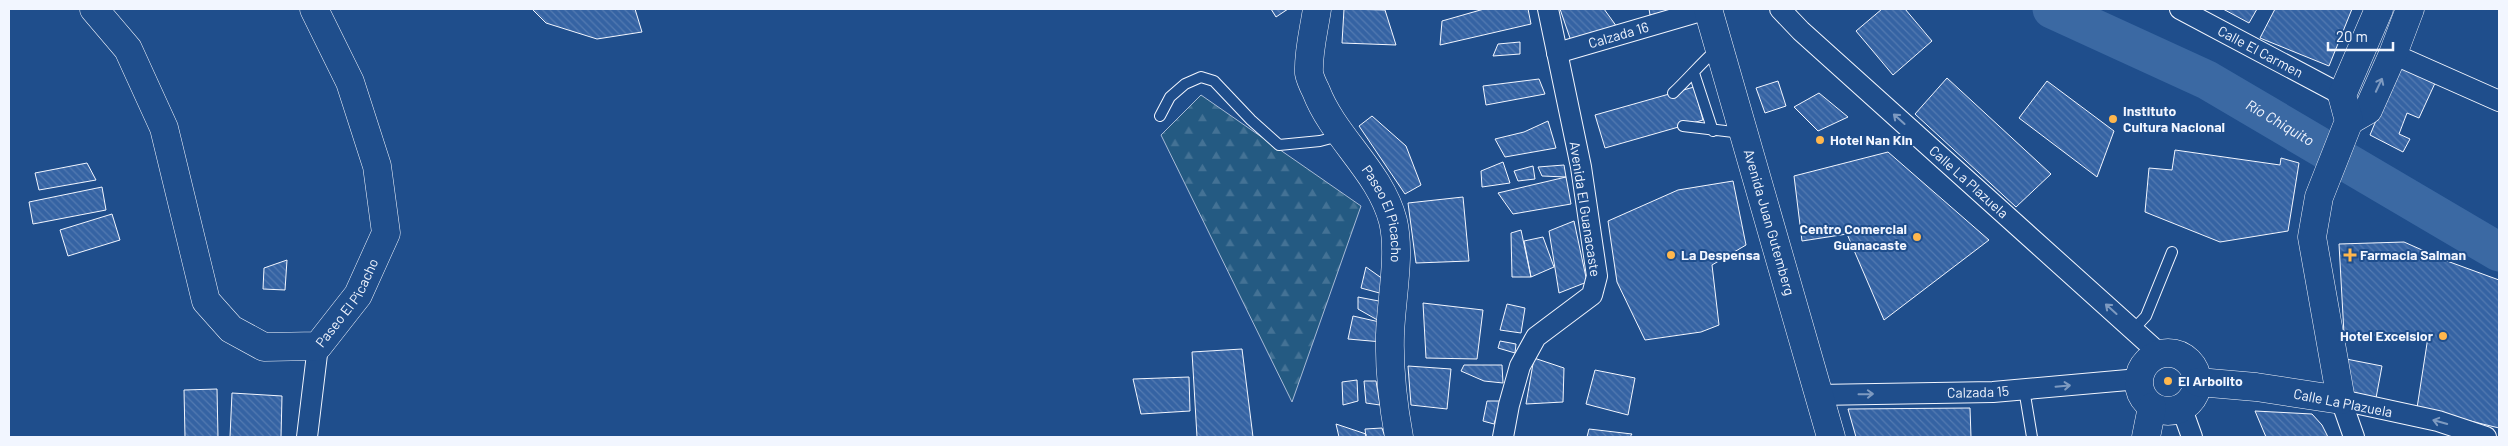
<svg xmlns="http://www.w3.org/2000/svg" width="2508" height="446" font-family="Barlow,sans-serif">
<defs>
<pattern id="forest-firs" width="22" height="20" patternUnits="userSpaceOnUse" patternTransform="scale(1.25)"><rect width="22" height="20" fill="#245a82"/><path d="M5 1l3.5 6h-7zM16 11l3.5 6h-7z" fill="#447295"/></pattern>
<pattern id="building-back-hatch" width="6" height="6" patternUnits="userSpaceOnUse" patternTransform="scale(1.25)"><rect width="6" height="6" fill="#3563a3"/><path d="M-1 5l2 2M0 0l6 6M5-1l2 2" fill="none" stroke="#537ab1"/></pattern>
</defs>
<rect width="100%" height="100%" fill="#1f4e8c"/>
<path fill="url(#forest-firs)" stroke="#a8bbd7" d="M1201 95 1361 206 1292 402 1161 135Z"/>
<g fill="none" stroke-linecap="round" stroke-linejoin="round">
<path stroke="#3b69a3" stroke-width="39" id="s1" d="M2052 9 2207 80 2499 252"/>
</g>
<path fill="url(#building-back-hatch)" stroke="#f2f6ff" d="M532 9H635L642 32 597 39 546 23Z
M1271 9H1288L1276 17Z
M1344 9 1385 10 1396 45 1342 43Z
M1484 9H1528L1531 24 1440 45 1442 21Z
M1560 9H1604L1617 27 1571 41Z
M1649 9H1679L1650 15Z
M1882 9H1905L1932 41 1893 75 1856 31Z
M2223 9H2257L2249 23Z
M2275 9H2352L2329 66 2260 38Z
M1520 42V54L1493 56 1498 44Z
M2399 65 2436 81 2419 118 2407 113 2399 134 2410 139 2403 152 2370 135Z
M1947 78 2051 174 2016 207 1915 114Z
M1539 79 1545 94 1486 105 1483 86Z
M1778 81 1786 106 1765 113 1756 88Z
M2047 81 2114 131 2097 177 2019 118Z
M1694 87 1703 120 1605 148 1595 115Z
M1819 93 1848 117 1818 131 1794 107Z
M1372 116 1406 146 1421 185 1405 194 1359 126Z
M1548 121 1556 148 1505 157 1495 139 1524 132Z
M2175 150 2280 165 2281 158 2299 163 2288 231 2220 242 2145 212 2149 168 2172 170Z
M1888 152 1989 240 1884 320 1847 234 1802 241 1794 176Z
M1503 162 1510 183 1482 187 1481 171Z
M87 163 96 180 39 190 35 173Z
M1564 165 1566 177 1542 176 1538 167Z
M1533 166 1535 179 1518 181 1514 171Z
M1566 177 1571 204 1513 214 1498 193Z
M1733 181 1746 245 1712 265 1719 325 1701 332 1645 340 1617 282 1608 221 1678 190Z
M102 187 106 210 33 224 29 202Z
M1463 197 1469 261 1416 263 1408 203Z
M112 214 120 240 68 256 60 230Z
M1574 221 1587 282 1559 293 1549 231Z
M1521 230 1531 277H1512L1511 233Z
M1543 237 1554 267 1531 277 1524 241Z
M2404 242 2447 261 2499 280V428L2417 408 2428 337 2344 334 2339 244Z
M287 260 285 290 263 289 264 268Z
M1366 267 1383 279 1387 295 1361 288Z
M1358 297 1384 302 1381 322 1358 309Z
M1423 303 1483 310 1477 359 1426 358Z
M1507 304 1525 308 1521 333 1500 330Z
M1353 316 1384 323 1382 342 1348 339Z
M1500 341 1516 344 1515 353 1498 348Z
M1242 349 1253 437H1197L1192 352Z
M1534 358 1564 368 1563 402 1526 404Z
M2341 358 2382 366 2376 398 2344 390Z
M1464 365H1502L1503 383 1484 381 1461 371Z
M1408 366 1451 369 1447 409 1411 405Z
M1595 370 1635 378 1628 415 1586 404Z
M1189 377 1190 411 1141 414 1133 379Z
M1357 380 1358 401 1343 405 1342 382Z
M1364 381H1376L1380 405 1366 403Z
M217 389 218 437H185L184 390Z
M232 393 282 396 281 437H230Z
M1487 401H1501L1494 424 1483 421Z
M1970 408 1971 437H1856L1848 409Z
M2255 411 2312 414 2322 425 2328 437H2266Z
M1336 424 1366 434V437H1339Z
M1382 428 1385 437H1366L1365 429Z
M1589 429 1632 434 1630 437H1587Z"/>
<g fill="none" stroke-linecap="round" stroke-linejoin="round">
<g stroke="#f2f6ff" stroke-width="12">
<path id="lane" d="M1694 73 1713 131
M1673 93C1688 79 1701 63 1717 49
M1160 116 1170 97 1185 84 1201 77 1214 81 1251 120 1279 145 1320 141 1339 136
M1683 126 1742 133
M2133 330 2146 316 2172 252
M2024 389 2032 437"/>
</g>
<g stroke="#f2f6ff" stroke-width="22">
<g id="street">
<path id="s2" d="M1780 9 1801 31 2160 354"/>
<path id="s3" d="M2180 9 2342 95"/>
<path id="s4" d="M1557 53 1708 9"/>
<path d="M2393 54 2499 101"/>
<path id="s5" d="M1817 395 1993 392 2139 379"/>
<path d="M2341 400 2438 421 2486 437"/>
<path d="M2341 400 2354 437"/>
<path d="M2182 409 2192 437"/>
<path d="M307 437 318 346"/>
<path d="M1503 437 1509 405 1520 366 1536 337 1592 295 1597 276 1581 167 1548 9"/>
</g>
</g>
<g stroke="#f2f6ff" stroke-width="29">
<g id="secondary">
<path id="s6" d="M94 9 128 49 164 128 206 301 231 329 264 347 318 346 358 295 386 233 377 166 350 82 314 9"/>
<path id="s7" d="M1317 9C1314 30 1308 52 1309 73 1310 79 1313 85 1316 91 1334 138 1380 171 1393 221 1401 254 1391 301 1390 335 1389 369 1393 404 1399 437"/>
<path id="s8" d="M1708 9 1831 437"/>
<path d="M2349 121 2368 110 2393 54 2410 9"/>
<circle cx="2168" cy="382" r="29"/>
<path d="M2198 382 2256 387 2341 400 2312 237 2319 197 2349 121 2342 95 2379 9"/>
<path d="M2146 437 2152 407"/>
</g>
</g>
<use href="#lane" stroke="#1f4e8c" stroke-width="10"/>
<use href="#street" stroke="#1f4e8c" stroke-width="20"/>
<use href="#secondary" stroke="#1f4e8c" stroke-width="28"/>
</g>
<defs><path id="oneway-shaft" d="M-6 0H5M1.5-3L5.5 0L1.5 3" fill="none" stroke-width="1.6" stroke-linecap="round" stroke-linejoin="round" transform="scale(1.25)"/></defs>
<g stroke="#7e9ac0">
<use href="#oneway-shaft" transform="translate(2379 85) rotate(-65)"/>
<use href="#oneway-shaft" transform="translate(1899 119) rotate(-138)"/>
<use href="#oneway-shaft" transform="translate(2111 309) rotate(-138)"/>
<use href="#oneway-shaft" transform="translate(2063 386) rotate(-5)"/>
<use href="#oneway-shaft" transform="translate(1866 394) rotate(-1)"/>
<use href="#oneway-shaft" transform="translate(2440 422) rotate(-164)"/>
</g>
<g fill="#ffb74d" stroke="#1f4e8c" stroke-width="2">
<circle cx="2113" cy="119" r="5"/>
<circle cx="1820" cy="140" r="5"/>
<circle cx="1917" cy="237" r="5"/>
<circle cx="1671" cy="255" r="5"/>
<path d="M2347.5 247.5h5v5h5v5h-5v5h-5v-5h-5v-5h5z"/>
<circle cx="2443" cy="336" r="5"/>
<circle cx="2168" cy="381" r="5"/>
</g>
<g text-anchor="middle" stroke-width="4" stroke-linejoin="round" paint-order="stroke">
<g font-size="14" fill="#f2f6ff" stroke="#1f4e8c">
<text dy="5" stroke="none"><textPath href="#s4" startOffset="64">Calzada 16</textPath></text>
<text dy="5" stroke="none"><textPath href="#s3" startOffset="91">Calle El Carmen</textPath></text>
<text dy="5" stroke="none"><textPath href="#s2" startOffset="256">Calle La Plazuela</textPath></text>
<text transform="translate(1585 209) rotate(81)" y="5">Avenida El Guanacaste</text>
<text dy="5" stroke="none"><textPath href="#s7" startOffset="226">Paseo El Picacho</textPath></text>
<text dy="5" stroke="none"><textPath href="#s8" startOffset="222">Avenida Juan Gutemberg</textPath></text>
<text dy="5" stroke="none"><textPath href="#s6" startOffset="499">Paseo El Picacho</textPath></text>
<text dy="5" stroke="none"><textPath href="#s5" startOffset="161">Calzada 15</textPath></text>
<text transform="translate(2343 403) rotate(11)" y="5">Calle La Plazuela</text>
</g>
<g font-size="14" font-weight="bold" fill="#f2f6ff" stroke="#1f4e8c" text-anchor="start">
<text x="2123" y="116">Instituto<tspan x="2123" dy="16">Cultura Nacional</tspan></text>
<text x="1830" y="145">Hotel Nan Kin</text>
<text x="1907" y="234" text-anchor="end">Centro Comercial<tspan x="1907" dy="16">Guanacaste</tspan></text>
<text x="1681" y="260">La Despensa</text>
<text x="2360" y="260">Farmacia Salman</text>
<text x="2433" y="341" text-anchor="end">Hotel Excelsior</text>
<text x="2178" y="386">El Arbolito</text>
</g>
<g font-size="15" font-style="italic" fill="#f2f6ff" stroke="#1f4e8c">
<text dy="5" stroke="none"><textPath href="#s1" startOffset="255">Río Chiquito</textPath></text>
</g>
</g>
<rect width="2508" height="446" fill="none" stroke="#f2f6ff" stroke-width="20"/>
<path d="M2328 42v8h65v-8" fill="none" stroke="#f2f6ff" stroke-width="2.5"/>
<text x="2336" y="42" font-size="15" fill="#f2f6ff" stroke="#1f4e8c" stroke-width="4" paint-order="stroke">20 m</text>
</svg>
